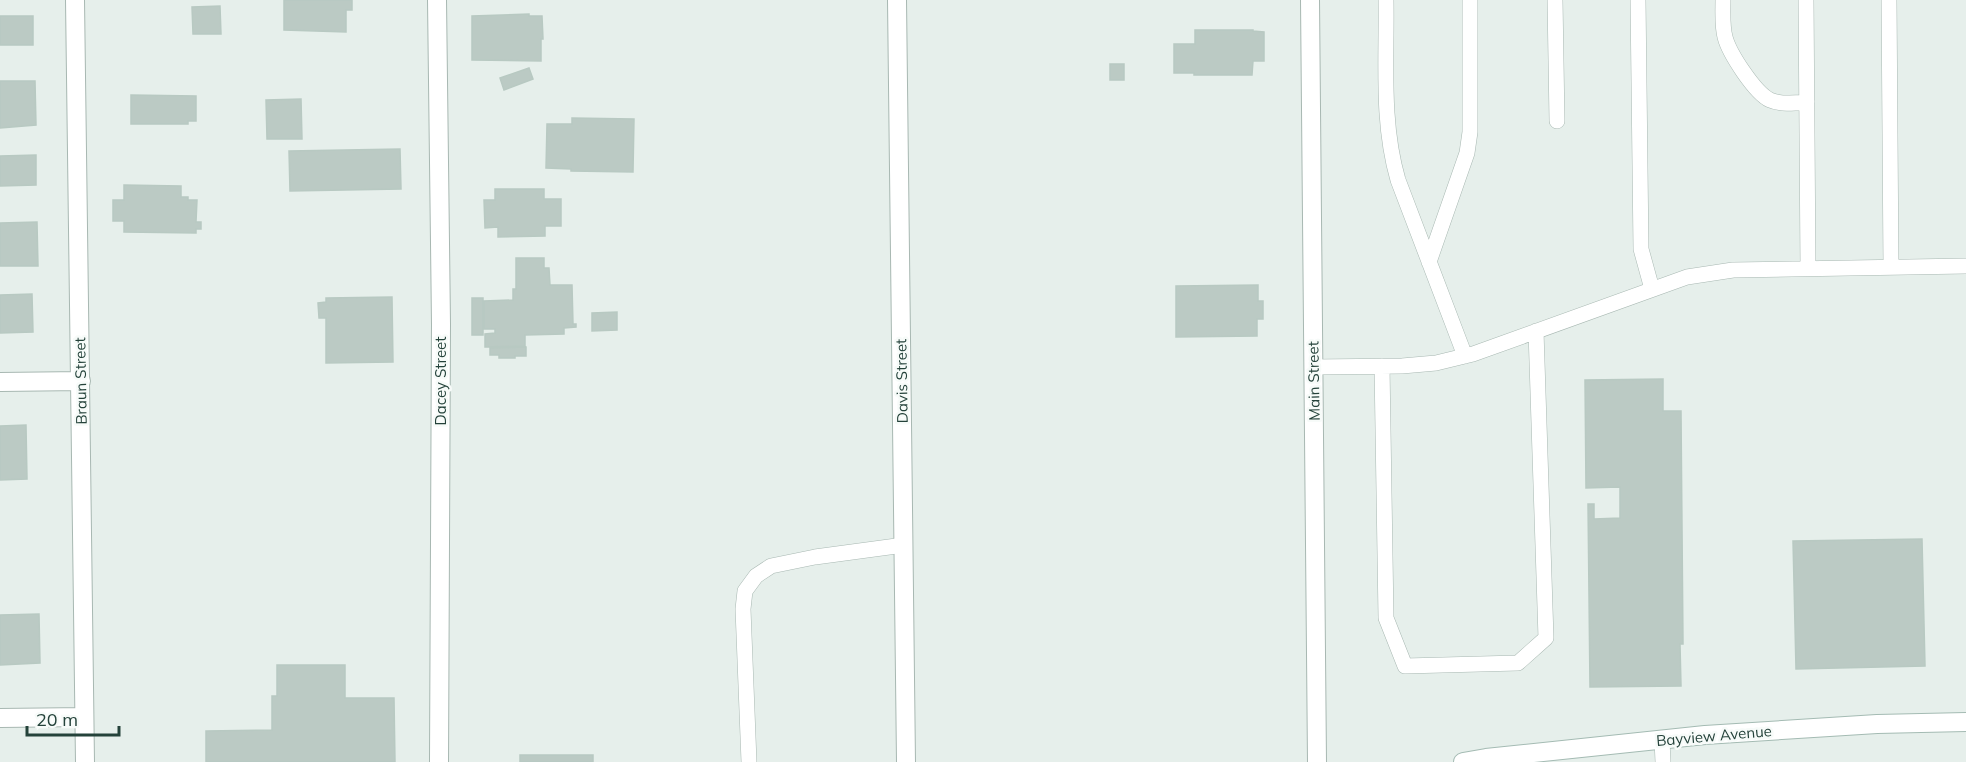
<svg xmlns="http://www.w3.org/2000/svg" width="1966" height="762" font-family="Mulish,sans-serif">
<rect width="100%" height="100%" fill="#e6efeb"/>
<path fill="#bbcac4" stroke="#b8c9c2" stroke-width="1.5" d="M284 0H352V10H346V32L284 30Z
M220 6 221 34H193L192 7Z
M529 14V16H542L543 39H541V61L472 60V16Z
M0 16H33V45H0Z
M1195 30H1253V31L1264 32V61H1253L1252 75H1194V73H1174V44H1195Z
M1110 64H1124V80H1110Z
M529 68 533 79 504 90 500 78Z
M0 81H35L36 125 0 128Z
M131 95 196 96V121H188V124H131Z
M301 99 302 139H267L266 100Z
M572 118 634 119 633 172 571 171V169L546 168 547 124H572Z
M400 149 401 189 290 191 289 151Z
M36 155V185L0 186V156Z
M124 185 181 186V197H188V200H197L196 222H201V229H196V233L124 232V221H113V200H124Z
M495 189H544V199H561V226H545V236L498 237V227L485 228 484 200H495Z
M37 222 38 266H0V223Z
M516 258H544V268H549L550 285H572L573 324H576V327L564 328V334L525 335V346L485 347V334L495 333V329H484V301L513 300V289H516Z
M1258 285V301H1263V319H1257V336L1176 337V286Z
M32 294 33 332 0 333V295Z
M392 297 393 362 326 363V318H319L318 303 326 302V298Z
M472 298H483V335H472Z
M617 312V330L592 331V313Z
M526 347V356H515V358H499V355H490V348Z
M1663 379V411H1681L1683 644H1680L1681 686 1590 687 1588 504H1594V519L1620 518V487L1586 488 1585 380Z
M26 425 27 479 0 480V426Z
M1922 539 1925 666 1796 669 1793 541Z
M39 614 40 663 0 665V615Z
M277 665H345V698H394L395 762H206V731L272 730V696H277Z
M520 755H593V762H520Z"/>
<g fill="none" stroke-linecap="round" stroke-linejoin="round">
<g stroke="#a8b8b2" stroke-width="16">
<path id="service" d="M1386 0C1387 60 1381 122 1398 180L1465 356
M1555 0 1557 121
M1638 0 1641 249 1652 289
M1723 0C1723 12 1722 26 1725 37 1729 53 1755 93 1770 100 1781 105 1796 103 1807 102
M1806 0 1808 268
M1889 0 1891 267
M1429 262 1467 153 1470 132V0
M1382 366 1386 618 1405 666 1518 663 1546 638 1536 331
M1314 367 1402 366 1436 363 1473 354 1687 277 1733 270 1966 266
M1662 740 1663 762
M749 762 743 609 745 591 756 576 771 566 815 557 904 545"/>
</g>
<g stroke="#a8b8b2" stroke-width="20">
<path id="minor" d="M75 0 85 762
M437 0 441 324 439 762
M897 0 906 762
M0 382 81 381
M0 718 84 717"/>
</g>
<g stroke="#a8b8b2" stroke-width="20">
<path id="tertiary" d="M1310 0 1317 762"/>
</g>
<g stroke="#a4bbb3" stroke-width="20">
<path id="secondary" d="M1463 762 1486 758 1705 735 1877 724 1966 722"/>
</g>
<use href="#service" stroke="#fff" stroke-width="15"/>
<use href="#minor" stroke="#fff" stroke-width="18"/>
<use href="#tertiary" stroke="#fff" stroke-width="18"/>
<use href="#secondary" stroke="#fff" stroke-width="18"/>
</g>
<g text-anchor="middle" stroke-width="5" stroke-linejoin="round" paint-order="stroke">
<g font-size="15" fill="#24423a" stroke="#f7fbf9">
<text transform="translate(81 381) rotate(-91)" y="5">Braun Street</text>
<text transform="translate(441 381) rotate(-90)" y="5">Dacey Street</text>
<text transform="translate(902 381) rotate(-91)" y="5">Davis Street</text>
<text transform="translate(1314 381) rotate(-91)" y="5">Main Street</text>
<text transform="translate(1714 736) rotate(-5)" y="5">Bayview Avenue</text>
</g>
</g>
<path d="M27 726v9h92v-9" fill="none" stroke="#24423a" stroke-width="3"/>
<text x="36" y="726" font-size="18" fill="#24423a" stroke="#f7fbf9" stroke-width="4.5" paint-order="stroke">20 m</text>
</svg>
